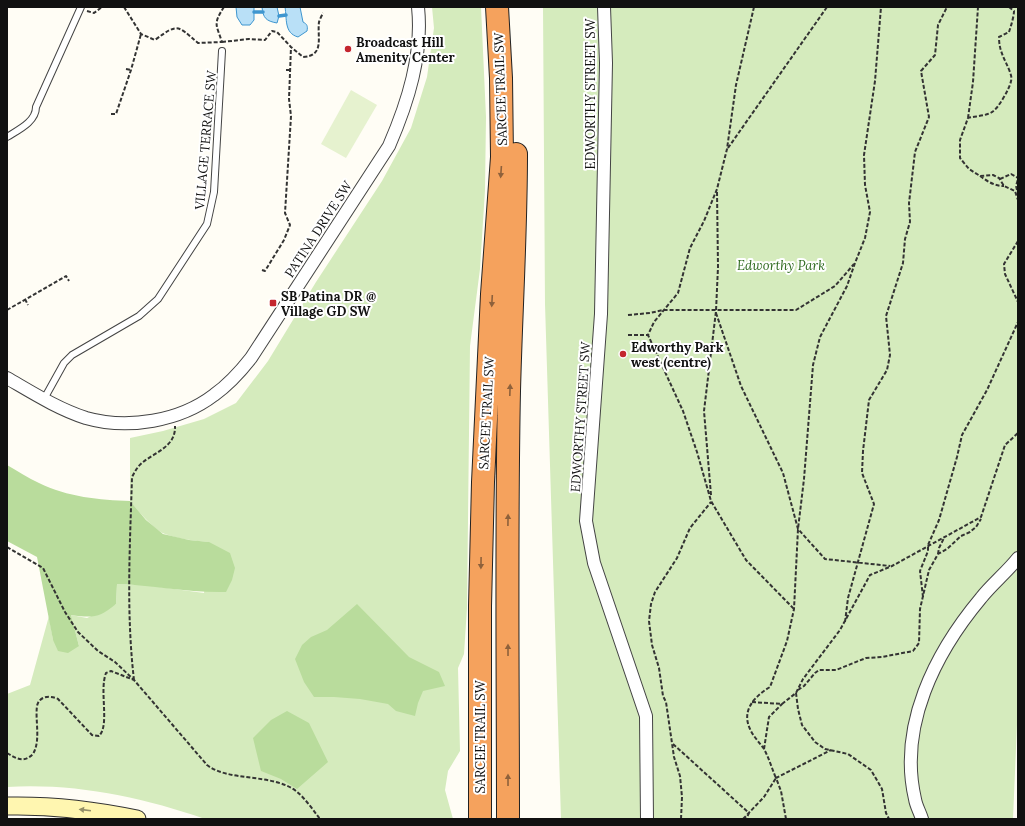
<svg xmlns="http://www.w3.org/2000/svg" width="1025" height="826" font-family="Lora,serif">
<rect width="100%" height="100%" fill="#fffdf5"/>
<path fill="#d5ebbd" d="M432 7H481L486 117 485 190 480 269 470 346 467 608 464 654 458 668 460 751 448 771 445 790 453 819H205C141 797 75 783 7 787V694L30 685 49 616 53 640 79 646 71 615 87 618 116 604 117 584 145 585 204 593 209 542C194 541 179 539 165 534 154 530 138 511 130 501V438L163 431 204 419 236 403 268 361 316 282 382 181 411 128 427 77 434 28Z
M543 7H1018V701L1013 819H561L545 304Z"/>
<path fill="#b9dc9c" d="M7 465C18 471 28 478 39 483 67 497 100 500 130 501L146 520 163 534 189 540 209 542 230 553 235 568 232 580 226 592C189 593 153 585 117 584L116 604C99 618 93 618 71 615L79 646 68 653 58 651 53 640 37 557 7 541Z
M357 604 409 657 439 672 445 686 423 691 418 703 415 716 396 711 388 704 360 699 334 697H314L304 682 295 659 302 645 311 637 327 630Z
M287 711 309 723 328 762 297 789 281 779 261 771 253 738 271 720Z"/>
<path fill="#e6f2cf" d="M351 90 377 105 346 158 321 144Z"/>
<path fill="#b9e0f7" stroke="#3f96cf" d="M236 7H254V20L250 25H242L237 17Z
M262 7H277L279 16 277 23C266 21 263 18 262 7Z
M285 7H300L303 22C307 24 308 26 307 31L298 37C284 33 287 19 285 7Z"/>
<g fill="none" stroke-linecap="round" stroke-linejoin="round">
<path stroke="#3f96cf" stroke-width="3.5" d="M254 12H263
M279 16 286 15"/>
<g stroke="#444" stroke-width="8">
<path id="lane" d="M7 137C18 130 36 122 36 107L81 7
M44 399 64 363 72 355 139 316 158 299 207 224 214 192 222 51"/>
</g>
<g stroke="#444" stroke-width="14">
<path id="street" d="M604 7 606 63 601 314 586 521 594 563 646 716 647 819
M7 378C33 393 58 409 86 418 128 430 180 421 214 395 228 385 240 372 251 358L389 146C408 102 423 55 418 7
M922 819C920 812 916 806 915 799 898 726 935 653 981 598 992 584 1007 572 1018 558"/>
</g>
<g stroke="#333" stroke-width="19">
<path id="secondary" d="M7 806C51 805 94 810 137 819"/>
</g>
<g stroke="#222" stroke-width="24">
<path id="highway" d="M480 819V606L483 482 492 294 502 157 501 78 497 7
M508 819C508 676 506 534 509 391 511 312 516 233 516 154"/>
</g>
<path stroke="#333" stroke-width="2" stroke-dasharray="4 2" stroke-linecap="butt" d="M124 7 141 34 155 40C178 23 177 25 198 43L222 42C216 24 213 24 224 7
M754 7 736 85 727 149 717 189 704 221 690 248 678 293 654 322 648 335 683 411 697 452 711 501 746 560 794 609
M1009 7 1014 11C1014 16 1011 26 1009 32L999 37C999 52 1005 59 1010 72 1011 75 1012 78 1011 81 1010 88 998 109 992 112 986 116 976 116 968 118L960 140V158L969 169 980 176 993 175 999 178 1004 186 1015 191 1018 200
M87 11 94 13 102 7
M222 42 249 39 265 40 272 31 277 32 291 47 303 57C325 56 317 37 319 22 320 19 322 15 323 13
M126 69 131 70
M286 70H290
M111 114H116L131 70 141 34
M968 118 973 82 978 7
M728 148 827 7
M980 176C987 181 994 186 1004 186
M1000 179 1011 174 1018 178
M1017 190 1016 186 1018 179
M1018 241 1004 264 1005 274 1018 302
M262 270 265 271 284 240 290 225 285 213 291 116 289 99 291 47
M25 299 28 305
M7 310 66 276 69 281
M716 313 741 386 783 473 798 529 825 559 890 566
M628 315 650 313 663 310H796L835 286 854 264
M628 335H648
M711 495 704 411 716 311 718 267 717 191
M7 547 43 568 65 612 78 632 98 651 115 662 133 679
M938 554 939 548 944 538
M923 597 920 571 928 551V545L939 520 957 457 962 435 987 390 1018 322
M845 622 848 598 874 504 862 473 863 451 869 400 887 370 890 355 886 316 903 263 905 239 910 222 909 203 915 152 929 117 921 71 935 55 938 25 947 7
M134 680C126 612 130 545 132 477 135 471 138 466 143 462 156 452 176 446 175 426
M798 690 804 686 815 673 819 670H836L866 658 882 657 913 651 919 643 920 609 929 570 938 554 947 549 961 536 970 532 976 527 981 519
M796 693 798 709 802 725 815 742 825 749 848 754 871 770 882 789 886 813 889 819
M752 702 782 704 796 693 803 679 840 630 870 575 892 566 981 517 1005 445 1018 433
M673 744 749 813 746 819
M764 749 769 717 782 704
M7 753C17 759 24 763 33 754 41 740 35 721 37 706 39 696 50 695 58 699L92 735 99 736C110 725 99 691 106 673L111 671 134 680 207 765C229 782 272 773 296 791 305 798 313 810 320 819
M681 819 682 797 680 776 674 757 666 702 663 696 659 668 652 645 649 621 651 604 655 592 677 558 690 528 711 502
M743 819 764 797 776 778C772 769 769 758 764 749 759 742 753 736 750 729 741 710 755 696 770 687L787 641 794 609 798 529 804 479 813 365 820 337 847 286 855 263 865 238 870 212 865 185 864 155 875 81 881 7
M786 819 781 791 776 778 831 750"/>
<use href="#lane" stroke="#fff" stroke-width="6"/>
<use href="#street" stroke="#fff" stroke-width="12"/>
<use href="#secondary" stroke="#fff6b0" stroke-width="17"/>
<use href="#highway" stroke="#f5a25d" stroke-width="22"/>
</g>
<defs><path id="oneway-solid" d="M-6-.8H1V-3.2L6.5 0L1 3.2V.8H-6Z"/></defs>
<g fill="#8e613b">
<use href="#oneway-solid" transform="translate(501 172) rotate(94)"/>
<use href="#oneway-solid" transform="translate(492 301) rotate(93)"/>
<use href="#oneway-solid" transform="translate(510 390) rotate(-88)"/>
<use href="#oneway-solid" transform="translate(508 520) rotate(-89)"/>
<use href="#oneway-solid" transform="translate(481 563) rotate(91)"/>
<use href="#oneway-solid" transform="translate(508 650) rotate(-90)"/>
<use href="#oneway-solid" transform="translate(508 780) rotate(-90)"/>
</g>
<use fill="#948f68" href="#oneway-solid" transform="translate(85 810) rotate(-173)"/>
<g fill="#c4262e" stroke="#fff" stroke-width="1.5">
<circle cx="348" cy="49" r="4"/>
<rect x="269" y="299" width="8" height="8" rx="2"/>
<circle cx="623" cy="354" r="4"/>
</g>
<g text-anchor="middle" stroke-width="4" stroke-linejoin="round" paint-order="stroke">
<g font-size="13" font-weight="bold" fill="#111" stroke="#fff" text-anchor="start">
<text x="356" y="47">Broadcast Hill<tspan x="356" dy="15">Amenity Center</tspan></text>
<text x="281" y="301">SB Patina DR @<tspan x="281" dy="15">Village GD SW</tspan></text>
<text x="631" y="352">Edworthy Park<tspan x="631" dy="15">west (centre)</tspan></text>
</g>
<g font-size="13" fill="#111" stroke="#fff">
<text transform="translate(500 89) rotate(-92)" y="5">SARCEE TRAIL SW</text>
<text transform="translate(590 94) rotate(-90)" y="5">EDWORTHY STREET SW</text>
<text transform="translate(205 140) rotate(-85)" y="5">VILLAGE TERRACE SW</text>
<text transform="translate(318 229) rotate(-57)" y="5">PATINA DRIVE SW</text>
<text transform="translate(486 413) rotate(-87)" y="5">SARCEE TRAIL SW</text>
<text transform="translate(580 417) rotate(-86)" y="5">EDWORTHY STREET SW</text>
<text transform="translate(480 737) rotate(-90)" y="5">SARCEE TRAIL SW</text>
</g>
<g font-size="13" font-style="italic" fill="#2f6b1f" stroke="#fff">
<text x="781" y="270">Edworthy Park</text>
</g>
</g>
<rect width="1025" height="826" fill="none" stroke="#111111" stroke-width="16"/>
</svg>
